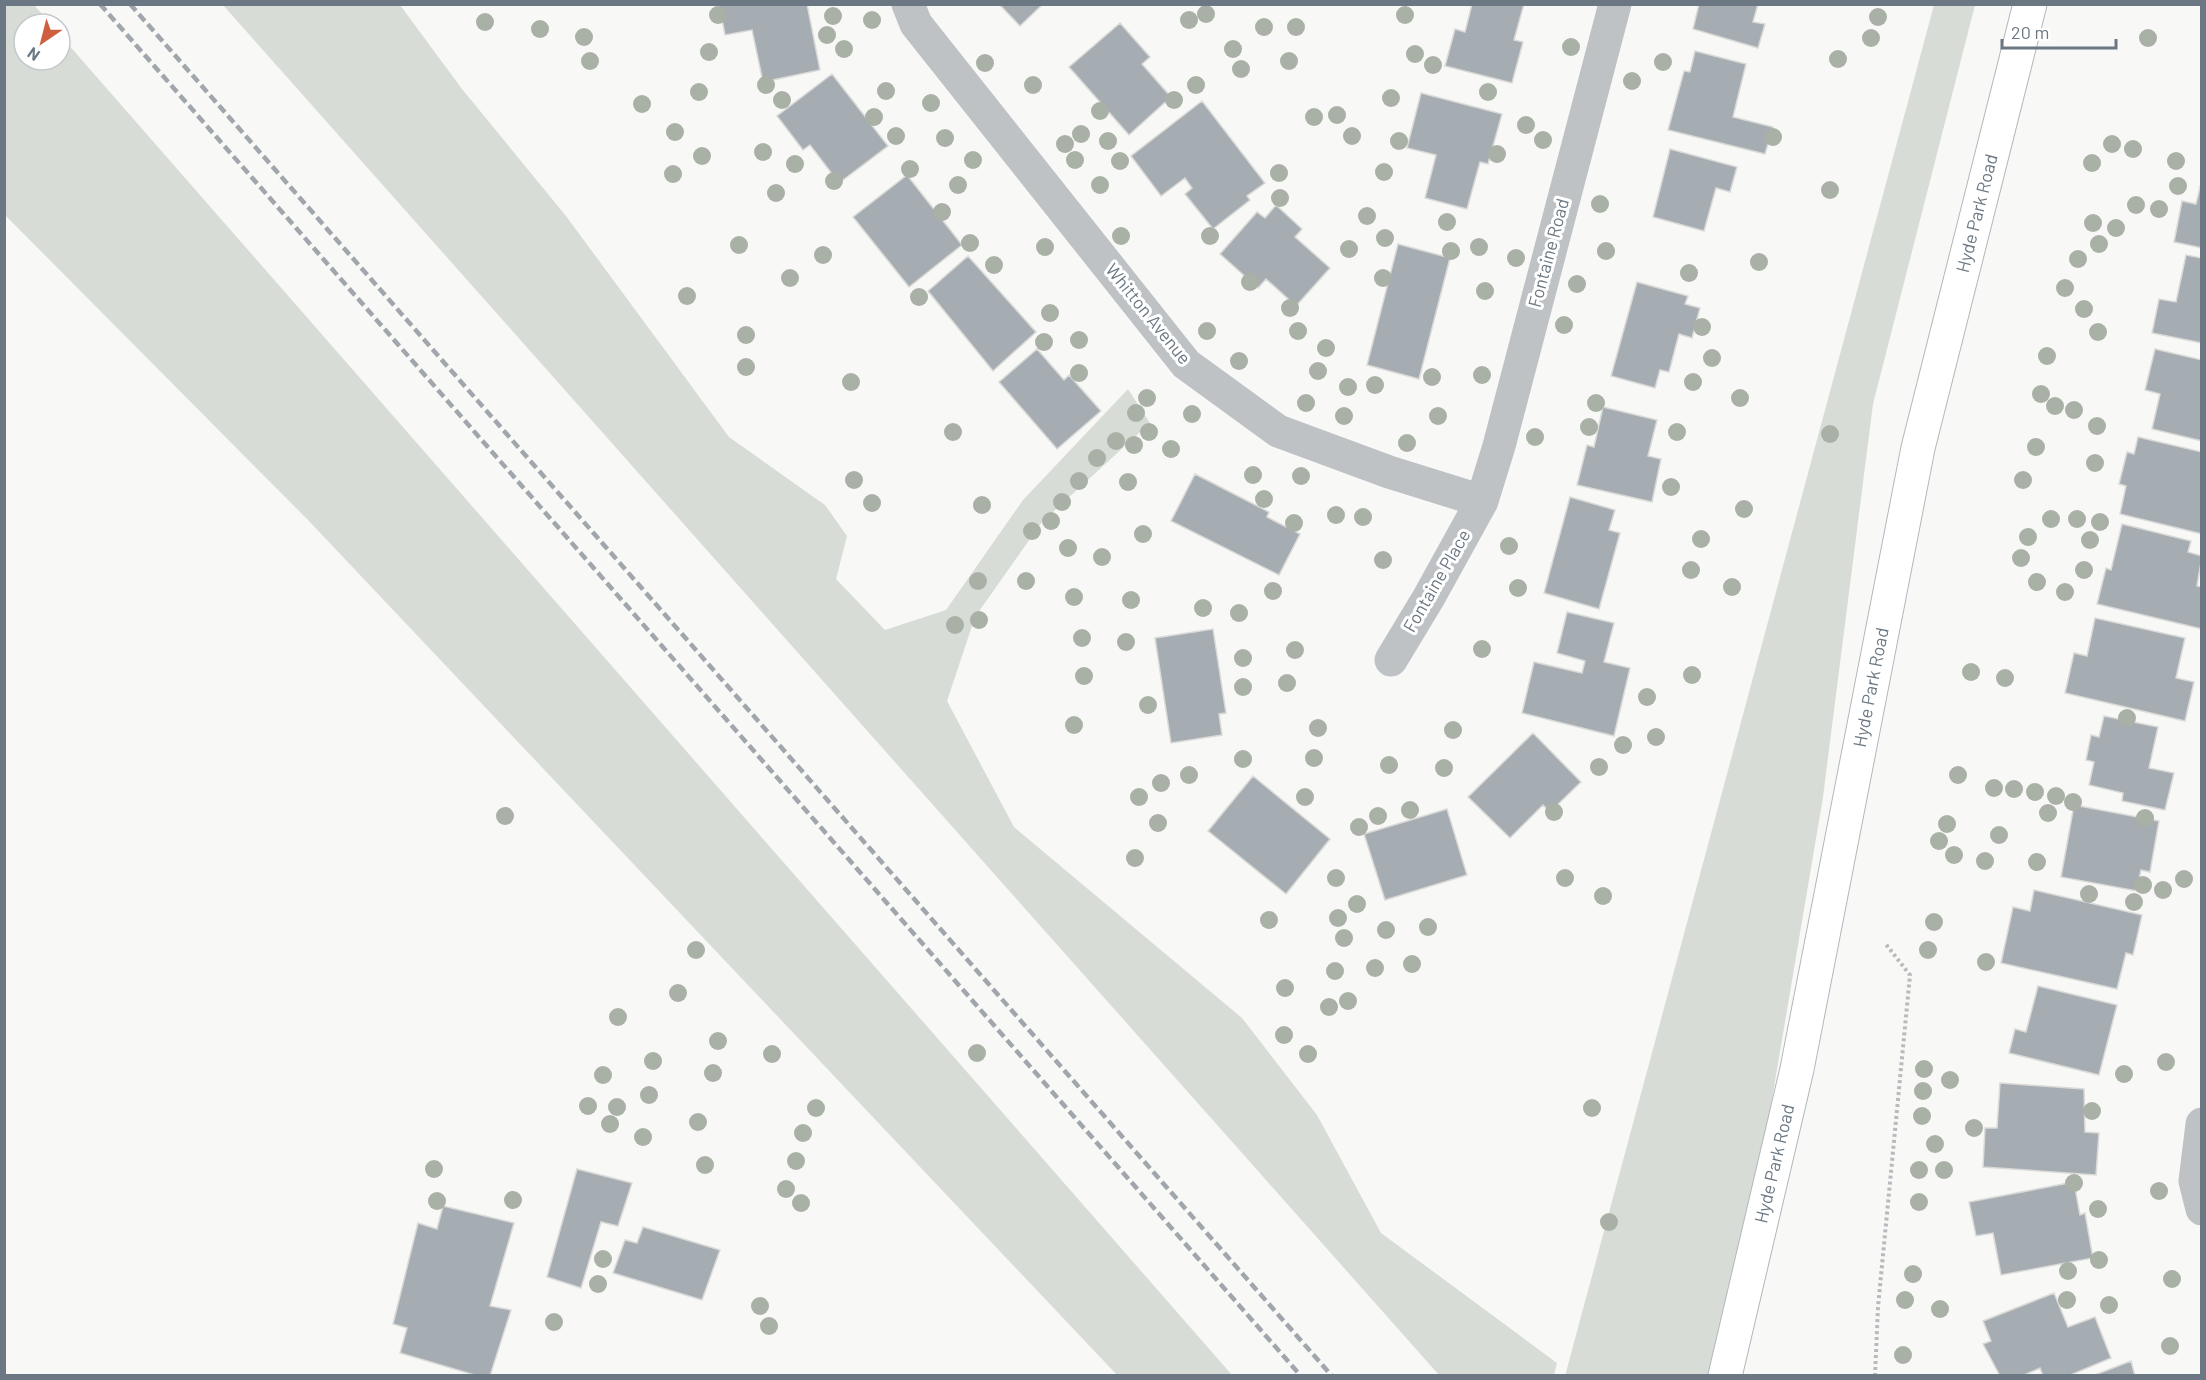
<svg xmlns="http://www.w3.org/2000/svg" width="2206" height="1380" font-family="Barlow,sans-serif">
<rect width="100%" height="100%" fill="#f8f8f6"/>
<path fill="#d8dcd6" d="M4 5H34L51 24H24V60H60V35L1232 1375H1117L307 519 5 215Z
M223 5H400L462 89 566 216 729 437 825 505 847 536 836 579 885 630 946 610 1023 500 1128 389 1150 423 1042 522 975 617 947 701 1014 827 1242 1018 1317 1115 1381 1233 1557 1363 1554 1375H1439Z
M1934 5H1975L1873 404 1823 797 1759 1176 1710 1375 1565 1376Z"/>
<path fill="#a6adb2" stroke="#dadad8" stroke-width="1.5" d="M719 4H807L820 70 763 82 752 30 725 35Z
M999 4H1043L1020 26Z
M1472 4H1524L1514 40 1523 42 1512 83 1445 66 1455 29 1465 32Z
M1699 4H1758L1753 22 1765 24 1758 48 1693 29Z
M1120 23 1150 57 1142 64 1171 97 1129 135 1069 67Z
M1695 51 1746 64 1733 117 1773 127 1765 154 1668 130 1684 71 1690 72Z
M832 74 888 146 839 183 810 145 803 150 777 116Z
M1421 93 1502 114 1488 164 1480 162 1467 209 1425 198 1436 155 1407 148Z
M1202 101 1265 183 1247 196 1250 200 1213 229 1185 194 1192 188 1185 178 1161 196 1131 156Z
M1670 149 1737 167 1730 192 1716 188 1704 231 1653 217Z
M907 175 962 245 909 287 853 217Z
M2202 179V248L2174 242 2182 201 2196 204Z
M1276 205 1302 229 1295 237 1330 268 1296 306 1266 279 1258 288 1220 254 1257 212 1265 218Z
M1398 244 1450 258 1419 379 1367 365Z
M2186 255 2202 258V343L2152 333 2159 299 2176 302Z
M968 256 1036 332 993 371 928 291Z
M1637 282 1688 296 1685 304 1700 308 1692 338 1679 334 1669 372 1660 370 1655 388 1611 376Z
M1037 349 1064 380 1069 375 1101 411 1057 449 999 382Z
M2155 349 2202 360V441L2152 429 2160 394 2145 390Z
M1603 407 1657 420 1648 456 1661 459 1652 502 1577 485 1587 445 1594 447Z
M2138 437 2202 452V534L2120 514 2126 486 2119 484 2127 452 2134 454Z
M1195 474 1269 512 1267 517 1300 534 1279 575 1171 521Z
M1570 497 1615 510 1609 530 1620 533 1599 609 1544 593Z
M2122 524 2191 541 2188 552 2202 556 2197 586 2202 587V629L2097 604 2106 568 2111 570Z
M1567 612 1614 623 1604 662 1630 668 1614 736 1522 713 1534 662 1582 673 1585 661 1557 653Z
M2095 618 2185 638 2176 678 2194 682 2185 721 2065 693 2074 653 2087 656Z
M1213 629 1226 713 1219 714 1222 735 1171 743 1155 638Z
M2104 716 2158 727 2149 768 2174 773 2165 810 2122 801 2123 793 2089 785 2094 762 2086 760 2091 735 2099 737Z
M1533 733 1581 782 1550 812 1543 805 1510 838 1468 797Z
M1253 776 1330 839 1286 894 1208 831Z
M2074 805 2159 821 2150 872 2141 870 2137 891 2061 877Z
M1447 809 1467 875 1385 900 1364 834Z
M2034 890 2142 915 2133 955 2126 953 2117 989 2001 963 2013 907 2030 911Z
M2038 986 2117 1005 2099 1075 2009 1053 2015 1029 2026 1032Z
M2000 1083 2084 1089 2085 1132 2099 1133 2096 1175 1983 1167 1985 1128H1997Z
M577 1169 632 1183 618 1226 601 1222 581 1288 547 1277Z
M2074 1182 2080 1215 2085 1213 2093 1258 2001 1275 1993 1233 1976 1236 1969 1202Z
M443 1206 514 1223 490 1306 511 1310 490 1376H478L400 1353 407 1328 393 1324 418 1223 437 1229Z
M643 1227 720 1250 702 1300 613 1273 625 1240 637 1243Z
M2054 1293 2068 1327 2095 1317 2111 1358 2068 1376H2043L2040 1368 2022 1376H2000L1983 1344 1991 1341 1983 1321Z
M2131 1361 2135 1376H2092Z"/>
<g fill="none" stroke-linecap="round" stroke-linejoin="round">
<g stroke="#b3b7bb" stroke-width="35">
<g id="secondary">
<path id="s1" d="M1725 1376 1797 1069 1918 448 2030 4"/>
</g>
</g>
<path stroke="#b8bbbe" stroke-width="4" stroke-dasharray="3 3" stroke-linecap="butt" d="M1875 1376 1878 1307 1910 975 1885 943"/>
<path stroke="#bec2c5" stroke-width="33" d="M908 4 916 24 1186 364 1278 431 1389 472 1482 501
M1391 660 1429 597 1482 501 1499 446 1615 4
M2202 1124 2195 1181 2202 1209"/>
<use href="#secondary" stroke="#fff" stroke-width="33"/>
<path stroke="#a0a6ab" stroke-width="4.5" stroke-dasharray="9 4.5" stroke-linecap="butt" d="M100 4 1301 1376
M130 4 1332 1376"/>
</g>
<g fill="#a9b0a6">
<circle cx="1206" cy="14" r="9"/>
<circle cx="718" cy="15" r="9"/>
<circle cx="1405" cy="15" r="9"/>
<circle cx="833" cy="16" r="9"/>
<circle cx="1878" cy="17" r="9"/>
<circle cx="872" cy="20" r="9"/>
<circle cx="1189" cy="20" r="9"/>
<circle cx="485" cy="22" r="9"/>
<circle cx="1264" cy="27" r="9"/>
<circle cx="1296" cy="27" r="9"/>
<circle cx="540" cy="29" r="9"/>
<circle cx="827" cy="35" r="9"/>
<circle cx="584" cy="37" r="9"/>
<circle cx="1871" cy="38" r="9"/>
<circle cx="2148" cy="38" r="9"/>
<circle cx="1571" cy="47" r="9"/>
<circle cx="844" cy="49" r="9"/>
<circle cx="1233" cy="49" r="9"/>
<circle cx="709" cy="52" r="9"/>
<circle cx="1415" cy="54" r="9"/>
<circle cx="1838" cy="59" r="9"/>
<circle cx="590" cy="61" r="9"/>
<circle cx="1289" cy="61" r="9"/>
<circle cx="1663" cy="62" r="9"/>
<circle cx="985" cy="63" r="9"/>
<circle cx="1433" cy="65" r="9"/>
<circle cx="1241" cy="69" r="9"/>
<circle cx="1632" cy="81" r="9"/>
<circle cx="766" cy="85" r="9"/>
<circle cx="1033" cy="85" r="9"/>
<circle cx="1196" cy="85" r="9"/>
<circle cx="886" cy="91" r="9"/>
<circle cx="699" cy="92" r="9"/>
<circle cx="1488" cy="92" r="9"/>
<circle cx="1391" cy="98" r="9"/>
<circle cx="782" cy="100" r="9"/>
<circle cx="1174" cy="100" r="9"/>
<circle cx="931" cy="103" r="9"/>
<circle cx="642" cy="104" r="9"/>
<circle cx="1100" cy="111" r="9"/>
<circle cx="1337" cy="115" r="9"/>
<circle cx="874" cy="117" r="9"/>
<circle cx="1314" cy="117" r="9"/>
<circle cx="1526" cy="125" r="9"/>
<circle cx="675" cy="132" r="9"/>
<circle cx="1081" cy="134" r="9"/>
<circle cx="896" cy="136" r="9"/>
<circle cx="1352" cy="136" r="9"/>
<circle cx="1773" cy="137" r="9"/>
<circle cx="945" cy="138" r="9"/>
<circle cx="1543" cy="140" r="9"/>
<circle cx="1108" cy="141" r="9"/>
<circle cx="1399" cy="141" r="9"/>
<circle cx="1065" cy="144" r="9"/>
<circle cx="2112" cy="144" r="9"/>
<circle cx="2133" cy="149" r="9"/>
<circle cx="763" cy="152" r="9"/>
<circle cx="1497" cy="154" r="9"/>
<circle cx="702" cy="156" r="9"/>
<circle cx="973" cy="160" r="9"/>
<circle cx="1075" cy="160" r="9"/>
<circle cx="1120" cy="161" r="9"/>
<circle cx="2176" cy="161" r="9"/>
<circle cx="2092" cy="163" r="9"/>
<circle cx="795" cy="164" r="9"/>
<circle cx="910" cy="169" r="9"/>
<circle cx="1384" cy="172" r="9"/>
<circle cx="1279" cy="173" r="9"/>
<circle cx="673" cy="174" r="9"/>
<circle cx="834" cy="181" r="9"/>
<circle cx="958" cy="185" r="9"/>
<circle cx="1100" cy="185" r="9"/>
<circle cx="2178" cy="186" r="9"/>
<circle cx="1830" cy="190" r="9"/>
<circle cx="776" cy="193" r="9"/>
<circle cx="1280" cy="198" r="9"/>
<circle cx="1600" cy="204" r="9"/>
<circle cx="2136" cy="205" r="9"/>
<circle cx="2159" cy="209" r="9"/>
<circle cx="942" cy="212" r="9"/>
<circle cx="1367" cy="216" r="9"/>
<circle cx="1447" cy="222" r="9"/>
<circle cx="2093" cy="223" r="9"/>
<circle cx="2116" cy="228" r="9"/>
<circle cx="1121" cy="236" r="9"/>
<circle cx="1210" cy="236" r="9"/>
<circle cx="1385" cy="238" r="9"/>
<circle cx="970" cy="243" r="9"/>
<circle cx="2099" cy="244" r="9"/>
<circle cx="739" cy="245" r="9"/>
<circle cx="1045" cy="247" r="9"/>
<circle cx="1479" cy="247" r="9"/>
<circle cx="1349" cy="249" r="9"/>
<circle cx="1451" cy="251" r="9"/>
<circle cx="1606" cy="251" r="9"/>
<circle cx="823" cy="255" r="9"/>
<circle cx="1516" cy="258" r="9"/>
<circle cx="2078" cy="259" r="9"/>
<circle cx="1759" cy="262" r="9"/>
<circle cx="994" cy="265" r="9"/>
<circle cx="1689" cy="273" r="9"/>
<circle cx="790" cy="278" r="9"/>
<circle cx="1383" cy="278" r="9"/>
<circle cx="1250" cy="282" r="9"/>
<circle cx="1577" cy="284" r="9"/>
<circle cx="2065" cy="288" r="9"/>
<circle cx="1485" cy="291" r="9"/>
<circle cx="687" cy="296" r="9"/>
<circle cx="919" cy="297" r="9"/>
<circle cx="1290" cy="308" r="9"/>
<circle cx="2084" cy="309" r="9"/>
<circle cx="1050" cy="313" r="9"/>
<circle cx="1564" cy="325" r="9"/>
<circle cx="1702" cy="327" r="9"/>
<circle cx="1207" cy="331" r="9"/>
<circle cx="1298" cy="331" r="9"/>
<circle cx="2098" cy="332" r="9"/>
<circle cx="746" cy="335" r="9"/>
<circle cx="1079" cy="340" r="9"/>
<circle cx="1044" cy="342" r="9"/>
<circle cx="1326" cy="348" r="9"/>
<circle cx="2047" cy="356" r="9"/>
<circle cx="1712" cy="358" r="9"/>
<circle cx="1239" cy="361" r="9"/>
<circle cx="746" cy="367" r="9"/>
<circle cx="1318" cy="371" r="9"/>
<circle cx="1079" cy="373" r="9"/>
<circle cx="1482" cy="375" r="9"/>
<circle cx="1432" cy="377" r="9"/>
<circle cx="851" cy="382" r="9"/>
<circle cx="1693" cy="382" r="9"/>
<circle cx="1375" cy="385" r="9"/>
<circle cx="1348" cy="387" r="9"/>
<circle cx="2041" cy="394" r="9"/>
<circle cx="1147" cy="398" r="9"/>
<circle cx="1740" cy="398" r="9"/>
<circle cx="1306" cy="403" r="9"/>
<circle cx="1596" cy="403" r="9"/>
<circle cx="2055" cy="406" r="9"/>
<circle cx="2074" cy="410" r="9"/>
<circle cx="1136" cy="413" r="9"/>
<circle cx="1192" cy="414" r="9"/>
<circle cx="1344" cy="416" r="9"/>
<circle cx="1438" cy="416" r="9"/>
<circle cx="2097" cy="426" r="9"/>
<circle cx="1589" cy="427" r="9"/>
<circle cx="953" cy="432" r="9"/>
<circle cx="1149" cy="432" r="9"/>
<circle cx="1677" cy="432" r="9"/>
<circle cx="1830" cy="434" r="9"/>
<circle cx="1535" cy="437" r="9"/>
<circle cx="1116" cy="441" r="9"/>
<circle cx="1407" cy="443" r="9"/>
<circle cx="1134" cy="445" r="9"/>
<circle cx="2036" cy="447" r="9"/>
<circle cx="1171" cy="449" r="9"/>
<circle cx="1097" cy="458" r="9"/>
<circle cx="2095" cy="463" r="9"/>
<circle cx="1253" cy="475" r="9"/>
<circle cx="1301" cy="476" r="9"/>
<circle cx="854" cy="480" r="9"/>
<circle cx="2023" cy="480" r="9"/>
<circle cx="1079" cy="481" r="9"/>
<circle cx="1128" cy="482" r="9"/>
<circle cx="1671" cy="487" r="9"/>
<circle cx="1264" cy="499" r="9"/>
<circle cx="1062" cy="502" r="9"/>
<circle cx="872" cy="503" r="9"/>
<circle cx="982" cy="505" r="9"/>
<circle cx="1744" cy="509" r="9"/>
<circle cx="1336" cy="515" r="9"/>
<circle cx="1363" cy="517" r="9"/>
<circle cx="2051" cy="519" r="9"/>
<circle cx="2077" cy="519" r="9"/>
<circle cx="1051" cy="521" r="9"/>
<circle cx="2100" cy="522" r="9"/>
<circle cx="1294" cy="523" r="9"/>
<circle cx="1032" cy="531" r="9"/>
<circle cx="1143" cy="534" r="9"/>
<circle cx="2028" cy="537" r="9"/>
<circle cx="1701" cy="539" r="9"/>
<circle cx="2090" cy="540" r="9"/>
<circle cx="1509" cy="546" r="9"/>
<circle cx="1068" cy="548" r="9"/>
<circle cx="1102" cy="557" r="9"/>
<circle cx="2021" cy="558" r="9"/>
<circle cx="1383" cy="560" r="9"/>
<circle cx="1691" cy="570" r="9"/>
<circle cx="2084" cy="570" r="9"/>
<circle cx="978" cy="581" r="9"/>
<circle cx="1026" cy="581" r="9"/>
<circle cx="2037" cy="582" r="9"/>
<circle cx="1732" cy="587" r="9"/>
<circle cx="1518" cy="588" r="9"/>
<circle cx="1273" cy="591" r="9"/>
<circle cx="2065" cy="592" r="9"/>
<circle cx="1074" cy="597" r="9"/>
<circle cx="1131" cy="600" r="9"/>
<circle cx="1203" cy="608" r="9"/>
<circle cx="1239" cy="613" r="9"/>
<circle cx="979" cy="620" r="9"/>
<circle cx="955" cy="625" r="9"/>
<circle cx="1082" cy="638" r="9"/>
<circle cx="1126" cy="642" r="9"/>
<circle cx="1482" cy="649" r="9"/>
<circle cx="1295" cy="650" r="9"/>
<circle cx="1243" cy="658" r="9"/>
<circle cx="1971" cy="672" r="9"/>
<circle cx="1692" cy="675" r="9"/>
<circle cx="1084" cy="676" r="9"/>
<circle cx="2005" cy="678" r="9"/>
<circle cx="1287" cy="683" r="9"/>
<circle cx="1243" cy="687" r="9"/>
<circle cx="1647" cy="697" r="9"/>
<circle cx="1148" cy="705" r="9"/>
<circle cx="2127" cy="718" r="9"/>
<circle cx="1074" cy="725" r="9"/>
<circle cx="1318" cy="728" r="9"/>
<circle cx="1453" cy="730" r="9"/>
<circle cx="1656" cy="737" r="9"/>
<circle cx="1623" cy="745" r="9"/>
<circle cx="1314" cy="758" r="9"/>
<circle cx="1243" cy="759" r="9"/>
<circle cx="1389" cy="765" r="9"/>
<circle cx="1599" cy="767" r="9"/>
<circle cx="1444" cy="768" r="9"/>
<circle cx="1189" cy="775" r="9"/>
<circle cx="1958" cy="775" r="9"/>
<circle cx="1161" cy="783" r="9"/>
<circle cx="1994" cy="788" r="9"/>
<circle cx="2014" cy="789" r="9"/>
<circle cx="2035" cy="792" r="9"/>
<circle cx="2056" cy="796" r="9"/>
<circle cx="1139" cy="797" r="9"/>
<circle cx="1305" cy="797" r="9"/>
<circle cx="2073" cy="802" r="9"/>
<circle cx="1410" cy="810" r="9"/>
<circle cx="1554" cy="812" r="9"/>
<circle cx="2048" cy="813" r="9"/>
<circle cx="505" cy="816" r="9"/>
<circle cx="1378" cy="816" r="9"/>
<circle cx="2145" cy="818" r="9"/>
<circle cx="1158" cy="823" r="9"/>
<circle cx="1947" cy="824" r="9"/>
<circle cx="1359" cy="827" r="9"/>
<circle cx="1999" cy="835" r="9"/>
<circle cx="1939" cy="841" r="9"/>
<circle cx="1954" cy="855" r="9"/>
<circle cx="1135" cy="858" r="9"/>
<circle cx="1985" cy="861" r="9"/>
<circle cx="2037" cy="862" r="9"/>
<circle cx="1336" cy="878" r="9"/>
<circle cx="1565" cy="878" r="9"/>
<circle cx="2184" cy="879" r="9"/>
<circle cx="2143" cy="885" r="9"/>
<circle cx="2163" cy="890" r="9"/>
<circle cx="2089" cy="894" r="9"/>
<circle cx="1603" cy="896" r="9"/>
<circle cx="2134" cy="902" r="9"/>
<circle cx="1357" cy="904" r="9"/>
<circle cx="1338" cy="918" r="9"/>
<circle cx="1269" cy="920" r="9"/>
<circle cx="1934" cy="922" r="9"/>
<circle cx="1428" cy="927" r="9"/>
<circle cx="1386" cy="930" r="9"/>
<circle cx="1344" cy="938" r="9"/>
<circle cx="696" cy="950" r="9"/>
<circle cx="1928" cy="950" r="9"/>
<circle cx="1986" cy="962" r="9"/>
<circle cx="1412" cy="964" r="9"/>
<circle cx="1375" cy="968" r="9"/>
<circle cx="1335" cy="971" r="9"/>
<circle cx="1285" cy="988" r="9"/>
<circle cx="678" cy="993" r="9"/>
<circle cx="1348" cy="1001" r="9"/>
<circle cx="1329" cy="1007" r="9"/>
<circle cx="618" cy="1017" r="9"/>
<circle cx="1284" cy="1035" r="9"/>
<circle cx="718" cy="1041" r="9"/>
<circle cx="977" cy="1053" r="9"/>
<circle cx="772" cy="1054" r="9"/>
<circle cx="1308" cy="1054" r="9"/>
<circle cx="653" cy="1061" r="9"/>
<circle cx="2166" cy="1062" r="9"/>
<circle cx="1924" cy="1069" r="9"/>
<circle cx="713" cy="1073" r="9"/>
<circle cx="2124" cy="1074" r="9"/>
<circle cx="603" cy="1075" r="9"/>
<circle cx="1950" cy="1080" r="9"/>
<circle cx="1923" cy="1091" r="9"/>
<circle cx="649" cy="1095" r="9"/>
<circle cx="588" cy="1106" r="9"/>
<circle cx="617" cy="1107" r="9"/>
<circle cx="816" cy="1108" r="9"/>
<circle cx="1592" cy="1108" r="9"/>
<circle cx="2092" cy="1111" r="9"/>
<circle cx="1922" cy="1116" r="9"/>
<circle cx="698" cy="1122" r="9"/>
<circle cx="610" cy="1124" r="9"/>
<circle cx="1974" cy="1128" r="9"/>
<circle cx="803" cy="1133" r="9"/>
<circle cx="643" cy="1137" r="9"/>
<circle cx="1935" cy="1144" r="9"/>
<circle cx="796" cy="1161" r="9"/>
<circle cx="705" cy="1165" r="9"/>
<circle cx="434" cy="1169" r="9"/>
<circle cx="1919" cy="1170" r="9"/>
<circle cx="1944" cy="1170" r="9"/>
<circle cx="2074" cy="1183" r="9"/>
<circle cx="786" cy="1189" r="9"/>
<circle cx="2159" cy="1191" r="9"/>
<circle cx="513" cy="1200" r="9"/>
<circle cx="437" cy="1201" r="9"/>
<circle cx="1919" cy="1202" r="9"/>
<circle cx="801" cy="1203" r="9"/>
<circle cx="2098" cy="1209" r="9"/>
<circle cx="1609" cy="1222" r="9"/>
<circle cx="603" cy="1259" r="9"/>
<circle cx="2099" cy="1260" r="9"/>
<circle cx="2068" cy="1271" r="9"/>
<circle cx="1913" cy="1274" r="9"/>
<circle cx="2172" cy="1279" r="9"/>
<circle cx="598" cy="1284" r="9"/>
<circle cx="1905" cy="1300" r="9"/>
<circle cx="2067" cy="1300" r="9"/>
<circle cx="2109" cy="1305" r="9"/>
<circle cx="760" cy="1306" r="9"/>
<circle cx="1940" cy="1309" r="9"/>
<circle cx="554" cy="1322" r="9"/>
<circle cx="769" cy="1326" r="9"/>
<circle cx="2170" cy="1346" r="9"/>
<circle cx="1903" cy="1355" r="9"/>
</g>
<g text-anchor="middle" stroke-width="6" stroke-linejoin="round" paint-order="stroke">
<g font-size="18" fill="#6b7883" stroke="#fff">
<text dy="6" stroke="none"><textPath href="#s1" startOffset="1190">Hyde Park Road</textPath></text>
<text transform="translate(1549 253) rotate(-75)" y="6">Fontaine Road</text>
<text transform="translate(1148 314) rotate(51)" y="6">Whitton Avenue</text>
<text transform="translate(1437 581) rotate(-60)" y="6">Fontaine Place</text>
<text dy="6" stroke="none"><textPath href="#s1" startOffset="704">Hyde Park Road</textPath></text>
<text dy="6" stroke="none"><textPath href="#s1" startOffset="218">Hyde Park Road</textPath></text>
</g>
</g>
<rect width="2206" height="1380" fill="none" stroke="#6b7883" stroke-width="12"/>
<g transform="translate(42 42) rotate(215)"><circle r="28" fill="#ffffff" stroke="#c4c9cd" stroke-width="1.5"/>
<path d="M0-4.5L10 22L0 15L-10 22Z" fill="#ce6040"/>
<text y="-9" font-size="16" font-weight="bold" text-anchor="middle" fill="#6b7883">N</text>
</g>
<path d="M2002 39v9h114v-9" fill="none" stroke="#6b7883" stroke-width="3"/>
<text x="2011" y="39" font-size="18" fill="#6b7883" stroke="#ffffff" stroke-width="4.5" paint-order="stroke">20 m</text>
</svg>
